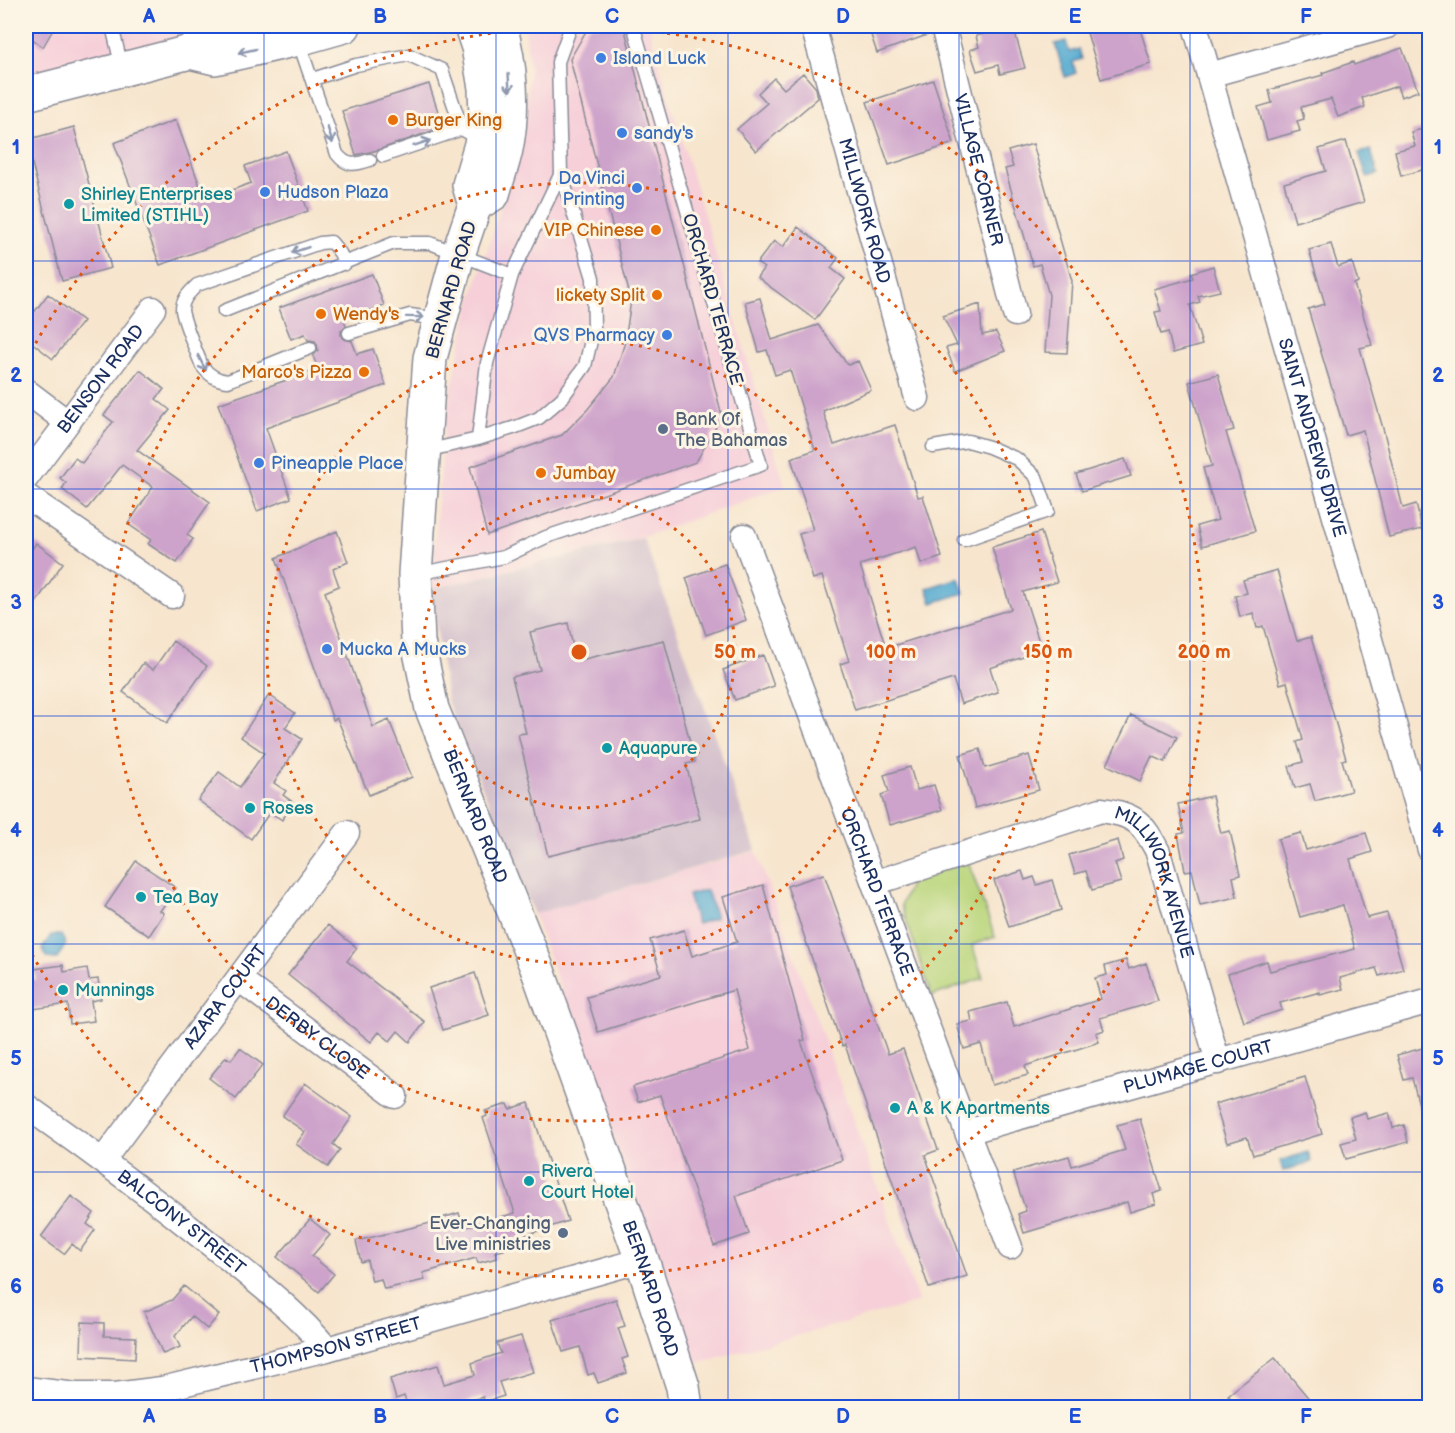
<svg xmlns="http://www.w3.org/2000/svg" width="1455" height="1433" font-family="'Balsamiq Sans',sans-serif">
<rect width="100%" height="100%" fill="#fcf5e5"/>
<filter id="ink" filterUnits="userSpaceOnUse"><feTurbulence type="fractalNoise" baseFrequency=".0167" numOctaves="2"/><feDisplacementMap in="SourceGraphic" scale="12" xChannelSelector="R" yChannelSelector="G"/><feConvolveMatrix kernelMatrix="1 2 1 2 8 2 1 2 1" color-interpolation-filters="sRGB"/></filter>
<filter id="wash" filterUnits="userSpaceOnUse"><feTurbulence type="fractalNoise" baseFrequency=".008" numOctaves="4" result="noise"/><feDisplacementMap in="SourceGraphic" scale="24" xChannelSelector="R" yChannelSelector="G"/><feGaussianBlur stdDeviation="1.35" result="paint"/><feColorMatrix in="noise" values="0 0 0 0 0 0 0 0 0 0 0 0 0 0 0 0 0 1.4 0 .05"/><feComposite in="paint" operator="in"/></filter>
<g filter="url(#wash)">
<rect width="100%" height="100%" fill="#f7e5cd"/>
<path fill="#f6cfd9" d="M26 26H216L26 81Z
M525 26H650L653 44 785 486 643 537 431 589 445 420 471 300 524 135 529 70Z
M756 851 919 1302 694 1364 534 914Z"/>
<path fill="#d1bdcb" d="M643 538 756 850 534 914 447 700 431 589Z"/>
<path fill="#b9d57b" stroke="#6a826c" stroke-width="1.5" d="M968 861 995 937 972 945 983 978 932 996 901 905 912 880Z"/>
<path fill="#54aad0" stroke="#386c97" stroke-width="1.5" d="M1066 41 1069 52 1079 49 1082 59 1073 62 1076 73 1065 77 1055 44Z
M1371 150 1378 174 1367 177 1359 153Z
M959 578 964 593 932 603 927 588Z
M707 890 716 918 697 924 688 895Z
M51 935H61L66 944 57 959 47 958 42 949Z
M1308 1152 1311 1162 1283 1171 1280 1161Z"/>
<g id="blocks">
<path fill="#cda3cb" d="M26 26H55L43 47 26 34Z
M589 26H624L722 416 696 462 487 535 470 467 562 435 587 410 614 377 625 342 631 300 570 59Z
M868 26H929L930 34 877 53Z
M1013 26 1025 68 1000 74 998 65 977 71 970 50 979 47 976 36Z
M1085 26H1139L1151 64 1101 79Z
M1402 48 1418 91 1401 97 1397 86 1362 98 1365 107 1338 117 1331 99 1301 107 1304 119 1297 121 1300 131 1267 140 1258 107 1272 103 1269 90 1323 75 1322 73 1353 62 1354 65Z
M803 73 816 88 818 98 756 151 737 129 767 103 758 93 774 78 784 89Z
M933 80 954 143 889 165 867 102Z
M429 84 443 127 378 150 356 155 342 111Z
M176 120 205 200 251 183 245 166 286 151 308 211 160 265 114 143Z
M74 127 111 268 62 281 26 140Z
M1430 127V180L1425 181 1422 170 1401 176 1395 151 1415 146 1411 132Z
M1346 141 1364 202 1295 222 1284 183 1326 171 1319 149Z
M1033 144 1072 281 1067 353 1045 352 1049 295 1040 264 1033 266 1005 169 1013 167 1008 151Z
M798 227 838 258 831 268 845 279 815 320 757 277 764 268 757 263 774 241 783 247Z
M1331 244 1338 267 1352 262 1358 282 1354 284 1372 345 1360 348 1384 432 1403 508 1416 504 1422 529 1389 537 1363 430 1346 435 1308 309 1325 304 1309 250Z
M1213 266 1220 291 1198 296 1200 302 1190 305 1202 345 1173 353 1168 332 1161 334 1155 312 1161 311 1154 289 1193 278 1191 273Z
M372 274 384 305 344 320 346 325 341 331V335L344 339 352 341 357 354 373 349 386 385 266 428 291 498 257 511 218 404 318 369 313 356 318 350 317 344 315 341 308 340 305 334 291 339 279 308Z
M48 294 83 321 53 359 26 338V323Z
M760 298 772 340 818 325 848 365 858 361 871 390 823 411 834 445 895 425 918 497 923 496 942 557 921 564 916 547 860 565 886 648 1011 609 992 547 1041 532 1057 582 1023 592 1042 651 990 668 998 692 961 704 953 679 855 710 840 664 849 661 822 576 813 579 799 534 813 530 791 458 815 450 790 370 775 375 767 350 759 352 745 302Z
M980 304 982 335 996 332 1005 351 955 371 946 348 957 345 943 316Z
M140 370 164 389 156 399 170 410 137 450 210 502 187 535 193 539 177 563 148 544 151 540 128 524 153 487 122 465 87 509 62 489 66 483 60 478 75 458 82 463 113 422 104 415Z
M1218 374 1234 430 1226 432 1255 531 1202 546 1197 526 1218 520 1203 468 1212 466 1189 382Z
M1125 459 1131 476 1082 491 1076 474Z
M337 531 348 562 333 569 339 586 325 592 373 727 389 720 412 777 369 795 337 718 333 720 276 558Z
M36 543 63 563 26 617V558Z
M725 564 746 620 706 635 686 578Z
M1277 570 1297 641 1311 637 1346 759 1342 760 1351 791 1315 801 1310 784 1295 788 1289 766 1303 762 1297 742 1303 740 1287 682 1280 684 1263 626 1257 628 1253 613 1240 617 1235 596 1247 593 1243 580Z
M568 623 576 661 664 640 695 762 686 764 700 819 548 856 518 734 526 733 512 677 540 670 530 632Z
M173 641 207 666 167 723 123 692 143 663 153 670Z
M763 655 774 686 735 700 723 670Z
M269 695 295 713 285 728 302 739 274 783 286 791 283 795 294 803 282 820 270 812 251 839 198 800 219 772 240 787 264 753 241 737Z
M1131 715 1177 737 1165 762 1152 756 1140 781 1107 765Z
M980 749 985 768 1029 755 1039 790 975 808 960 755Z
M910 767 917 790 934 785 942 810 890 825 881 795 889 792 884 775Z
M1212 796 1221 833 1230 831 1240 875 1233 877 1237 897 1200 905 1192 870 1185 871 1178 834 1184 833 1178 804Z
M1301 833 1306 850 1366 833 1372 852 1350 859 1367 918 1387 913 1403 969 1379 976 1376 968 1340 978 1343 989 1320 995V992L1280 1003 1282 1010 1244 1022 1228 974 1267 961 1270 971 1355 949 1343 905 1300 917 1278 839Z
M1118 840 1123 860 1115 863 1121 882 1092 890 1086 871 1075 874 1069 855Z
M136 861 176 888 160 911 164 913 149 936 105 907Z
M1022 871 1025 880 1034 877 1037 885 1052 880 1061 910 1009 927 994 880Z
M824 874 888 1054 903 1049 938 1150 925 1155 967 1276 929 1288 845 1045 842 1046 787 886Z
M763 885 805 1040 801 1041 842 1160 736 1196 749 1234 714 1246 660 1095 638 1102 633 1087 750 1050 734 990 598 1032 587 997 661 975 650 940 684 930 692 956 737 942 723 897Z
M328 925 357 948 347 961 425 1022 410 1042 398 1031 390 1041 379 1032 371 1042 288 975Z
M1126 960 1129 969 1146 963 1158 1001 1100 1018 1104 1030 1096 1033 1099 1042 1025 1066 1028 1075 992 1085 981 1044 964 1049 957 1024 972 1021 970 1012 1007 1002 1014 1027 1101 999 1095 978 1107 975 1105 966Z
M63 965 64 972 87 968 89 980 98 979 101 999 91 1001 94 1021 70 1024 68 1004 26 1010V981L36 980 34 969Z
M475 973 489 1015 443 1030 429 988Z
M1430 1046V1123L1424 1124 1412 1078 1404 1080 1397 1055Z
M240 1048 263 1065 236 1099 209 1078 226 1057 231 1060Z
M1305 1077 1322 1134 1253 1155 1247 1137 1227 1143 1215 1104Z
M305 1083 352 1117 333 1144 340 1150 328 1167 296 1144 305 1132 282 1116Z
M529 1103 568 1221 502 1243 504 1250 495 1252 497 1258 478 1263 476 1258 423 1273 425 1280 384 1289 381 1279 372 1281 367 1260 361 1262 356 1241 431 1223V1221L459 1213 463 1228 515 1213 483 1118 487 1116 485 1111 508 1104 510 1109Z
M1365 1112 1367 1119 1389 1113 1393 1128 1404 1125 1408 1142 1346 1159 1341 1143 1356 1139 1350 1117Z
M1140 1119 1162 1191 1153 1194 1156 1204 1130 1212 1127 1202 1024 1233 1018 1214 1026 1211 1013 1172 1069 1156 1072 1166 1125 1150 1117 1125Z
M71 1196 94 1213 87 1224 95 1230 80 1251 72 1244 64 1254 41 1237Z
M310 1219 330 1235 312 1256 334 1274 319 1292 277 1257Z
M184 1286 219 1315 207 1329 192 1316 175 1336 180 1347 163 1354 144 1312 172 1300Z
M616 1299 625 1326 618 1328 628 1357 622 1359 627 1373 598 1383 594 1373 588 1375 580 1347 563 1352 552 1320Z
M82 1322 104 1323V1336L136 1337 135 1359 81 1356Z
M521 1336 533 1372 499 1382 504 1396 484 1402 483 1397 447 1407H408L404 1396 396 1399 390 1379 438 1365 444 1384 475 1375 472 1363 501 1353 497 1343Z
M1275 1358 1316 1407H1238L1228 1395Z"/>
</g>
</g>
<g filter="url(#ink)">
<use href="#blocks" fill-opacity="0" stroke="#898a96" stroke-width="1.5"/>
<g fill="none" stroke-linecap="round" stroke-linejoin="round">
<g stroke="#898a96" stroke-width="15">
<path id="lane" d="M112 26 122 68
M298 40 337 154C347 167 355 165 370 160
M313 79 356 65 409 55 442 70 462 129 479 139
M383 156 462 129
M224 311 394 243H430L512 275
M349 333 410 315 438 319
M310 348 228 381C216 380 209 375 202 366 197 353 183 321 182 310 182 299 190 292 197 285L320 243 331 242 340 253 345 264
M478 439 487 363 512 275 561 173 558 62 571 26
M933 447 968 441 989 447 1017 459 1036 477 1048 511 964 540
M425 451 478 439 516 427 539 418 562 398 585 366 594 328 593 278 561 173
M416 574 504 557 546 537 761 465 634 28 635 26"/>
</g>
<g stroke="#898a96" stroke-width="27">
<g id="street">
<path id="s1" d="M813 26 917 398"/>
<path id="s2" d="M943 26 1015 314"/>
<path id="s3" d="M1195 26 1430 850"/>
<path d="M1209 75 1387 26"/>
<path d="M26 391 67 422"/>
<path id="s4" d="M26 478 153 309"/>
<path d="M26 496 172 596"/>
<path id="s5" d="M744 536 1010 1247"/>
<path id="s6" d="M874 883 1101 810C1135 814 1143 823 1158 852L1218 1062"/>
<path id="s7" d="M239 979 395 1096"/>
<path id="s8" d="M26 1106C92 1152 156 1200 219 1251 257 1282 295 1311 327 1349"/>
<path id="s9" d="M967 1132 1430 1001"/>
<path id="s10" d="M103 1160 347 833"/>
<path id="s11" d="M26 1389 76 1395H115L162 1389 327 1349 642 1260"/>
</g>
</g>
<g stroke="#898a96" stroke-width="36">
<g id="secondary">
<path id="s12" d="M471 26 478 47 485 88 486 115 482 141 469 185 475 205 458 255 430 358 415 574 418 642 432 709 537 968 642 1260 683 1387 686 1408"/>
<path d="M190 52 209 34 241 26"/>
<path d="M26 94 190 52 215 58 298 39 344 26"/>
<path d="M475 205 493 194C497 179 503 164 506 149 514 109 511 65 500 26"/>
</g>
</g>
<use href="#lane" stroke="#fff" stroke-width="12"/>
<use href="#street" stroke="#fff" stroke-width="24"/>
<use href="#secondary" stroke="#fff" stroke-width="33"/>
</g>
<defs><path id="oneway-shaft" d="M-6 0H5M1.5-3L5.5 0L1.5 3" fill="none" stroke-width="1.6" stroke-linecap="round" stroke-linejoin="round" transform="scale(1.5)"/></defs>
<g stroke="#8d97ae">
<use href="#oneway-shaft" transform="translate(247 51) rotate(167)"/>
<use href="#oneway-shaft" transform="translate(509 83) rotate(87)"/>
<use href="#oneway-shaft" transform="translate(330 135) rotate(73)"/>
<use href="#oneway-shaft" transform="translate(422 143) rotate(-19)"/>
<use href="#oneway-shaft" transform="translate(300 250) rotate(161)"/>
<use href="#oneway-shaft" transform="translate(415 317) rotate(1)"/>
<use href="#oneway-shaft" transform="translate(202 363) rotate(63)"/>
</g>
</g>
<path fill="none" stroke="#1d4ed8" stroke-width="1.5" stroke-opacity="0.55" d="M264 26V1408M496 26V1408M728 26V1408M959 26V1408M1190 26V1408M26 261H1430M26 489H1430M26 716H1430M26 944H1430M26 1172H1430"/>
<g fill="none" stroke="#de5710" stroke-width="3" stroke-dasharray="3 6">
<circle cx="579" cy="652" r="156"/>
<circle cx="579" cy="652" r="312"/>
<circle cx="579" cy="652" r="469"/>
<path d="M27 359A625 625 0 1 1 27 945"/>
</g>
<g fill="#3f7fe0" stroke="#fcf5e5" stroke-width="2">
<circle cx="601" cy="58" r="6"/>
<circle cx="622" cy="133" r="6"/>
<circle cx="637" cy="188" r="6"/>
<circle cx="265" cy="192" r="6"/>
<circle cx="667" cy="335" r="6"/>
<circle cx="259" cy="463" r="6"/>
<circle cx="327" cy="649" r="6"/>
</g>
<g fill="#e8710a" stroke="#fcf5e5" stroke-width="2">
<circle cx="393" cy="120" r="6"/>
<circle cx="656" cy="230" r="6"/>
<circle cx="657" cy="295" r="6"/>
<circle cx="321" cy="314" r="6"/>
<circle cx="364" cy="372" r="6"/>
<circle cx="541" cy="473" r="6"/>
</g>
<g fill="#0f9aa8" stroke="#fcf5e5" stroke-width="2">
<circle cx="69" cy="204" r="6"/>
<circle cx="607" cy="748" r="6"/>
<circle cx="250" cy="808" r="6"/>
<circle cx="141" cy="897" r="6"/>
<circle cx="63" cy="990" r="6"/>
<circle cx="895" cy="1108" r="6"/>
<circle cx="529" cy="1181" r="6"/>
</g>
<g fill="#5c6f8a" stroke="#fcf5e5" stroke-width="2">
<circle cx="663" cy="429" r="6"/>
<circle cx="563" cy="1233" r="6"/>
</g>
<g text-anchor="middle" stroke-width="6" stroke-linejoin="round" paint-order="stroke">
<g font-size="18" fill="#366cbe" stroke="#fcf5e5" text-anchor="start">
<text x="613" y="64">Island Luck</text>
<text x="634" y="139">sandy's</text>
<text x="625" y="184" text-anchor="end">Da Vinci<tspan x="625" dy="21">Printing</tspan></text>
<text x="277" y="198">Hudson Plaza</text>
<text x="655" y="341" text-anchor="end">QVS Pharmacy</text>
<text x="271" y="469">Pineapple Place</text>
<text x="339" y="655">Mucka A Mucks</text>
</g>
<g font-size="18" fill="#c56008" stroke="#fcf5e5" text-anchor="start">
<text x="405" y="126">Burger King</text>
<text x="644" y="236" text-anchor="end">VIP Chinese</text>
<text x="645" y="301" text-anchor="end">lickety Split</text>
<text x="333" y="320">Wendy's</text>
<text x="352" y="378" text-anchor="end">Marco's Pizza</text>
<text x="553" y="479">Jumbay</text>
</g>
<g font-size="18" fill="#1b2f5e" stroke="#fcf5e5">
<text dy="6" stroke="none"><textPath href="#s2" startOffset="148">VILLAGE CORNER</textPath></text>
<text dy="6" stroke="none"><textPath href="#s1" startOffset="192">MILLWORK ROAD</textPath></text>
<text transform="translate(451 290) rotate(-74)" y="6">BERNARD ROAD</text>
<text transform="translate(713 299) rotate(74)" y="6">ORCHARD TERRACE</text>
<text dy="6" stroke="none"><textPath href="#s4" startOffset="124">BENSON ROAD</textPath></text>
<text dy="6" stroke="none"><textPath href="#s3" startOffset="428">SAINT ANDREWS DRIVE</textPath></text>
<text dy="6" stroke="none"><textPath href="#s12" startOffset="812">BERNARD ROAD</textPath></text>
<text dy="6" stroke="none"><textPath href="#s6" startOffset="338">MILLWORK AVENUE</textPath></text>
<text dy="6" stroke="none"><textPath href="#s5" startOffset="380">ORCHARD TERRACE</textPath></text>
<text dy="6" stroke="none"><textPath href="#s10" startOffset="204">AZARA COURT</textPath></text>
<text dy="6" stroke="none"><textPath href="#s7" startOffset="98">DERBY CLOSE</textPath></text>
<text dy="6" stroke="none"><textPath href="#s9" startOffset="240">PLUMAGE COURT</textPath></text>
<text dy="6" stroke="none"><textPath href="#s8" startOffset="194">BALCONY STREET</textPath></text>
<text dy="6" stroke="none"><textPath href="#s12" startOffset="1316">BERNARD ROAD</textPath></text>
<text dy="6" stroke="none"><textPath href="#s11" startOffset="316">THOMPSON STREET</textPath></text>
</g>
<g font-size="18" fill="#0d838f" stroke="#fcf5e5" text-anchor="start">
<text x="81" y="200">Shirley Enterprises<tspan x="81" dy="21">Limited (STIHL)</tspan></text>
<text x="619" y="754">Aquapure</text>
<text x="262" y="814">Roses</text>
<text x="153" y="903">Tea Bay</text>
<text x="75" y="996">Munnings</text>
<text x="907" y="1114">A &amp; K Apartments</text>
<text x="541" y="1177">Rivera<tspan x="541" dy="21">Court Hotel</tspan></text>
</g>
<g font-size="18" fill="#4e5e75" stroke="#fcf5e5" text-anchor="start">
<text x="675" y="425">Bank Of<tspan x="675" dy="21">The Bahamas</tspan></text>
<text x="551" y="1229" text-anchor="end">Ever-Changing<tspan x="551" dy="21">Live ministries</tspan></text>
</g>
</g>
<circle cx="579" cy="652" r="9" fill="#de5710" stroke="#fcf5e5" stroke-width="3"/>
<g font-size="18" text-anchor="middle" font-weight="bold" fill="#de5710" stroke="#fcf5e5" stroke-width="6" stroke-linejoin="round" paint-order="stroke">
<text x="735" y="658">50 m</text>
<text x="891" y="658">100 m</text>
<text x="1048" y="658">150 m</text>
<text x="1204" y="658">200 m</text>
</g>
<rect width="1455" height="1433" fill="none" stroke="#fcf5e5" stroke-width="66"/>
<rect x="33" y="33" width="1389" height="1367" fill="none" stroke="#1d4ed8" stroke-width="2"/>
<g font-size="20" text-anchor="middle" font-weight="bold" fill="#1d4ed8">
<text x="149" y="23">A</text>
<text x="380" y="23">B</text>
<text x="612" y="23">C</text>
<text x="843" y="23">D</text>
<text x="1075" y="23">E</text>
<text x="1306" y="23">F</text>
<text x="16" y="154">1</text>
<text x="1438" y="154">1</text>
<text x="16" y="382">2</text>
<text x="1438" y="382">2</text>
<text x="16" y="609">3</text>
<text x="1438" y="609">3</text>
<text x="16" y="837">4</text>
<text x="1438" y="837">4</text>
<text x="16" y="1065">5</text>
<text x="1438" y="1065">5</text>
<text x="16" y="1293">6</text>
<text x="1438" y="1293">6</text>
<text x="149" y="1423">A</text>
<text x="380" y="1423">B</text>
<text x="612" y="1423">C</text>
<text x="843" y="1423">D</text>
<text x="1075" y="1423">E</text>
<text x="1306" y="1423">F</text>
</g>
</svg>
